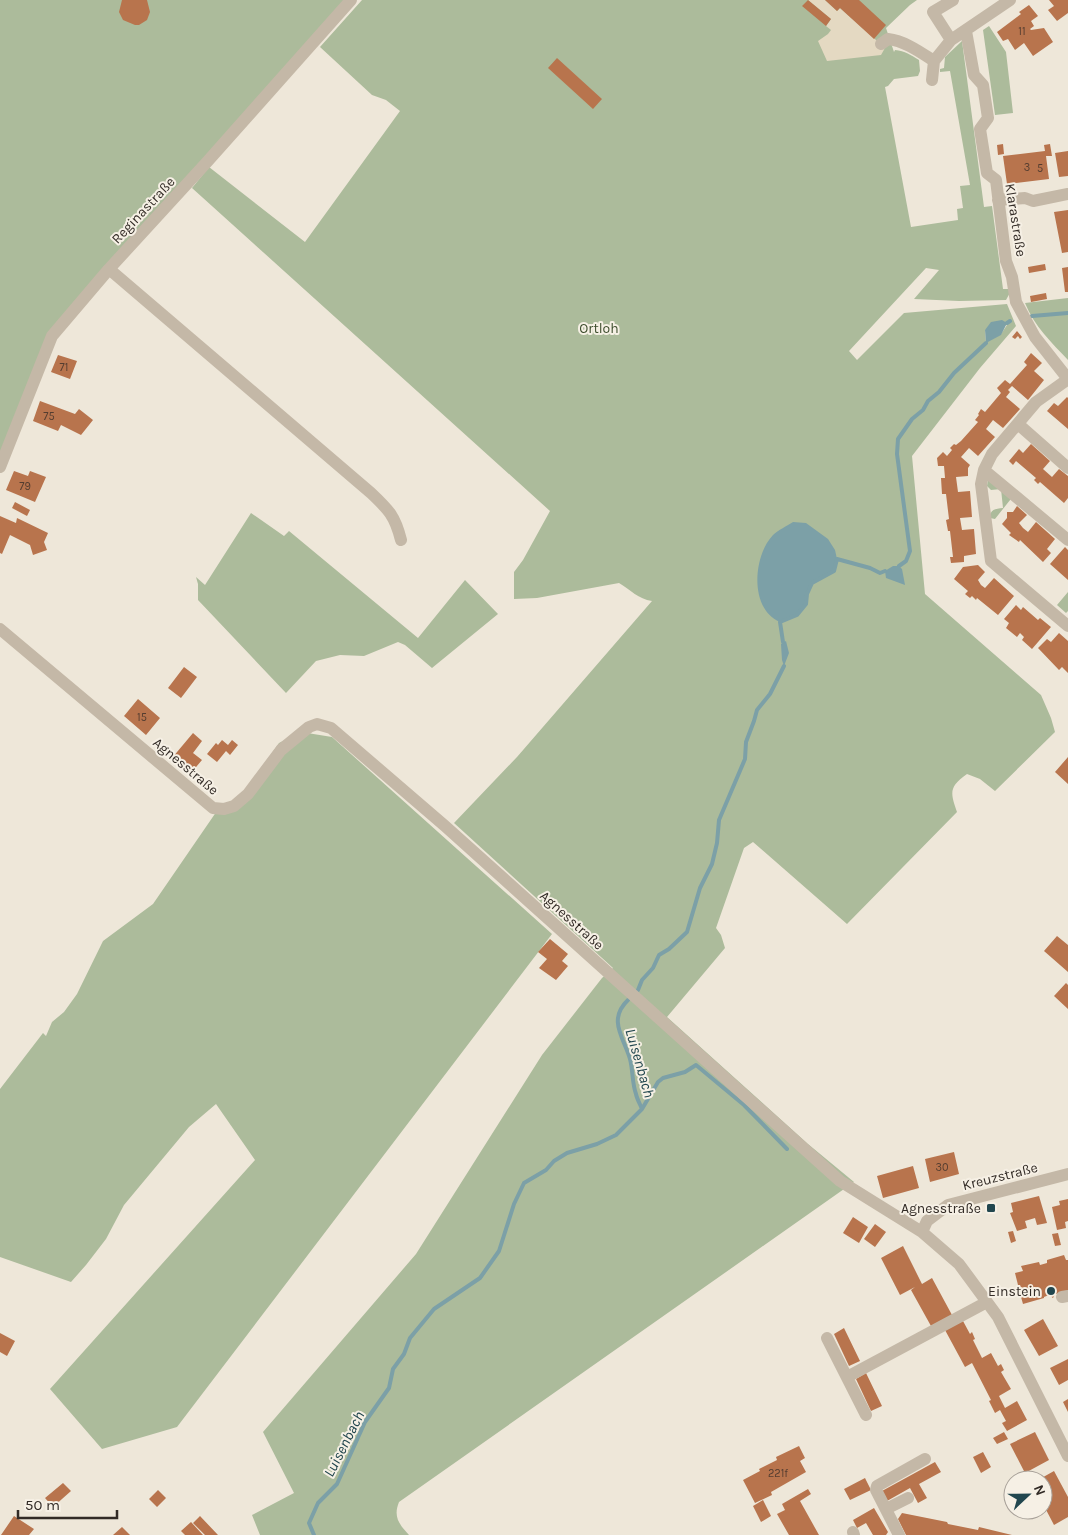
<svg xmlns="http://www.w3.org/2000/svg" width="1068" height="1535" font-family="Karla,sans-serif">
<rect width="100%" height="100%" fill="#eee7d9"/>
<path fill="#acbb9b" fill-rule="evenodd" d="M0 0H348L49 335 0 460Z
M362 0H917L910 5 886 28 894 52 895 50C905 51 911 55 919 60L920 71 918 76 894 79 888 86 885 87 911 227 958 220 957 209 963 208 960 186 970 185 950 71 940 72V69L944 68 945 57 962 41 984 207 992 206 1003 289H1012L1006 300 959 301 914 299 939 270 926 268 849 351 857 360 904 313 1007 304 1016 326 980 368 912 456 925 594 1041 695 1051 718 1055 732 995 791 980 779 967 774C949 787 950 792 957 812L847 924 753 842 744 848 716 928 721 935 725 948 667 1017 808 1144 854 1182 399 1502C393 1517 399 1524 409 1535H260L252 1515 294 1493 263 1432 416 1254 542 1055 602 978 613 968 454 823 517 757 652 601C638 599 631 590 619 583L537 598 514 599V572L523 560 550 511 192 188 209 167 305 242 400 111 386 100 372 95 320 47ZM1007 325 1001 334 986 342 985 330Z
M989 26 1006 52 1013 113 995 115 983 30Z
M1068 298V360C1052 343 1034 326 1025 303Z
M988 479 1014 495 995 519 990 518C990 509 995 509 1003 508L1001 489 991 490 987 486Z
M251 513 284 536 289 531 418 638 465 580 498 614 432 668 405 645 398 642 364 656 340 655 316 661 286 693 198 600V584L196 577 205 585Z
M1068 592V611L1066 613 1057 605Z
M301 732 332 737 552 934 177 1427 102 1449 50 1389 255 1160 216 1104 189 1127 124 1205 106 1239 86 1265 71 1282 0 1257V1089L43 1033 46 1036 52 1022 64 1012 77 994 103 941 153 904 221 805 232 811 279 743Z"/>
<path fill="#e4d9c2" d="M808 0H825L837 11 840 8 885 48 881 55 827 61 818 41 828 34 831 30 826 26 831 19Z"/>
<path fill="#7ca0a7" d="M1002 320 1007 323 1001 335 986 343 985 330 991 322Z
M793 522 806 523 828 539 835 550 837 559 834 571 812 583 807 594 806 604 797 615 780 622C749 609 753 556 773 535 778 530 787 526 793 522Z
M893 566H899L902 569 905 585 886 578 885 571Z
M786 641 789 653 784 666 782 660 781 644Z"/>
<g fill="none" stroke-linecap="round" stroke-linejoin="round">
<path stroke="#7ca0a7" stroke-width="4" d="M1032 316 1068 313
M1007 323 1010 321
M899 566 906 561 910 551 897 454 898 439 912 419 923 410 928 401 939 392 954 373 986 343
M783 642 780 622 797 615 806 604 807 594 812 583 834 571 837 559 870 568 880 573 885 571
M638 990 642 980 653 968 659 955 669 949 687 932 700 888 712 864 717 843 719 820 745 759 746 742 754 721 757 710 770 694 784 666
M642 1109 658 1082 663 1078 685 1072 696 1065 744 1105 787 1149
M314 1535 309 1523 318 1503 337 1484 365 1422 389 1388 393 1369 404 1354 410 1338 434 1309 480 1278 499 1251 514 1204 524 1183 546 1170 554 1161 567 1153 597 1144 616 1135 642 1109C640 1104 637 1099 636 1094 632 1083 633 1070 630 1059 624 1038 607 1020 628 1000"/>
</g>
<path fill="#b8744d" d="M122 0H147L150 12 147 20 139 25H135L123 20 119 12Z
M808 0 831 19 826 26 802 6Z
M825 0H859L886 25 874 39 840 8 837 11Z
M1049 0H1068V13L1057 21 1048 10 1054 6Z
M1029 5 1038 16 1031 21 1034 26 1030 29 1031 30 1044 28 1053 42 1033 56 1024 43 1015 50 1008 39 1003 41 997 32 1021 14 1019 12Z
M557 58 602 99 593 109 548 68Z
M1003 144 1004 154 998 155 997 145Z
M1050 144 1052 156H1046L1049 179 1007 184 1003 156 1045 151 1044 145Z
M1068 151V176L1059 177 1055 153Z
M1068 210V252L1062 253 1054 212Z
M1045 264 1046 270 1029 273 1028 267Z
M1068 267V292H1065L1062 268Z
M1046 293 1047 299 1031 302 1030 296Z
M1017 331 1022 337 1020 339 1018 336 1015 339 1012 337Z
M1031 353 1042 363 1034 371 1044 380 1028 400 1012 386 1008 390 1010 392 1006 397 1020 409 1003 428 993 420 986 429 995 437 978 456 969 448 961 457 970 465 968 468V476L956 477 958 492 970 491 972 517 960 518 962 530 974 529 976 554 964 556V562L951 563 950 557H953L950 531H948L946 520 949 519 946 494H942L941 478H945L944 466H938L937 458 943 452 947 456 952 450 950 448 954 444 956 445 961 441 978 422 975 420 979 415 978 414 981 409 985 412 1001 393 997 388 1005 380 1010 384 1027 365 1024 362Z
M58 355 77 361 70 379 51 372Z
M1067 397 1068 398V429L1047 411 1054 403 1058 406Z
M40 401 75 414 79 409 93 420 81 435 61 425 58 431 33 421Z
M1031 444 1050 461 1043 469 1052 477 1059 469 1068 476V498L1064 503 1040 482 1038 484 1034 480 1036 478 1016 461 1013 465 1009 461 1019 449 1023 453Z
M14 471 28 476 30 471 46 477 35 502 6 490Z
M15 502 30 510 27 516 12 508Z
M1017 506 1027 515 1019 523 1023 528 1028 532 1036 522 1055 539 1047 549 1051 553 1043 562 1020 540 1019 542 1009 535 1011 533 1002 524 1007 518V512H1013Z
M0 516 16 523 17 518 48 533 44 542 47 550 33 555 30 545 10 535 2 554 0 553Z
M1065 547 1068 550V580L1050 564Z
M978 565 985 572 978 580 981 585 985 588 994 578 1014 596 998 615 977 598 976 600 972 596 970 598 965 594 968 591 954 579 963 567Z
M1016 605 1021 610 1023 607 1038 620 1040 618 1051 627 1032 649 1022 640 1024 637 1020 633 1017 637 1006 628 1009 623 1004 619Z
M1059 633 1068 641V673L1062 667 1059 670 1038 648 1047 639 1051 642Z
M184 667 197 677 181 698 168 688Z
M138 699 160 718 146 735 124 716Z
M193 733 202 741 193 753 202 760 191 773 172 758Z
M222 740 228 745 232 740 238 745 230 755 226 751 217 762 207 754 216 743 218 745Z
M1068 757V784L1055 772Z
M1057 936 1068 945V972L1044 951Z
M550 939 568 954 562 961 568 966 556 980 539 968 547 959 538 952Z
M1066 983 1068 985V1009L1054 996Z
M954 1152 959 1174 930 1182 925 1159Z
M913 1166 919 1188 883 1198 877 1176Z
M1039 1196 1047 1223 1037 1225 1035 1218 1025 1221 1027 1228 1017 1231 1010 1213 1013 1212 1011 1203Z
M1068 1199V1221L1065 1222 1066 1228 1057 1230 1052 1207 1060 1205 1059 1201Z
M853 1217 868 1227 859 1243 843 1233Z
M875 1224 886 1232 875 1247 864 1239Z
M1013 1231 1016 1241 1011 1243 1008 1232Z
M1058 1233 1061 1245 1055 1246 1052 1234Z
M903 1246 922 1284 932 1278 952 1315 931 1326 911 1290 915 1287 900 1295 881 1258Z
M1064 1255 1066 1260H1068V1292L1055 1294 1053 1298 1049 1295 1044 1297V1298L1023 1304 1019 1290H1021L1020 1285H1018L1015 1273 1023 1271 1021 1266 1039 1262 1040 1265 1047 1263V1260Z
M1043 1319 1058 1346 1039 1356 1024 1330Z
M963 1321 970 1334 972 1332 975 1339 973 1340 982 1358 991 1353 998 1366 1001 1364 1004 1370 1001 1372 1011 1389 999 1396 1005 1408 1017 1401 1027 1420 1007 1431 1002 1423 1006 1421 1000 1410 995 1413 989 1401 991 1400 972 1363 965 1367 945 1330Z
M844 1328 860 1361 849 1366 834 1334Z
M0 1333 15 1341 7 1356 0 1352Z
M1068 1359V1380L1059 1385 1050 1368Z
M866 1373 882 1406 871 1411 856 1379Z
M1068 1399V1412L1063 1402Z
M1004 1432 1008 1439 997 1444 993 1438Z
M1035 1432 1049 1460 1025 1473 1010 1444Z
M799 1446 805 1458 800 1461 806 1472 771 1492 772 1495 755 1503 743 1480 760 1471 759 1469 777 1460 776 1457Z
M983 1452 991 1467 981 1473 973 1457Z
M935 1462 941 1472 919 1484 927 1498 918 1503 910 1488 887 1501 882 1491Z
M1054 1471 1068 1497V1517L1054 1525 1043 1504V1480H1038Z
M865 1478 871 1490 850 1500 844 1489Z
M63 1483 71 1491 53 1507 45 1498Z
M808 1489 811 1494 800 1501 819 1535H789L777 1514 785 1510 782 1504Z
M158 1490 166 1498 157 1507 149 1499Z
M763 1500 771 1516 761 1522 753 1506Z
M874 1508 888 1532 886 1535H873L866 1523 857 1528 853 1520Z
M902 1513 947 1522 948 1524 978 1530 979 1527 1012 1535H906L898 1519Z
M14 1516 34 1529 29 1535H1Z
M200 1516 218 1535H205L193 1523Z
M191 1522 203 1535H185L181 1531Z
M122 1527 130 1535H113Z"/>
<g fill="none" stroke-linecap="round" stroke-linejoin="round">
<path stroke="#c4b8a7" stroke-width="12" d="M953 0 933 12 951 40 1010 0
M966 31 974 75 983 85 988 118 980 129 987 173 996 180 1006 261 1012 277 1016 302 1035 337 1068 379
M881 44 888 39C905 41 920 52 934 61
M932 80 934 61 951 40
M998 200 1025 198 1033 201 1068 194
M109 269 371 493C389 510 395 516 401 540
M1068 379 1036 402 992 454 984 470 981 484 991 561 1068 626
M1018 424 1068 468
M0 467 52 336 109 269 207 162 351 0
M984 470 1068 540
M0 629 213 808 224 809 234 806 248 794 281 750 309 727 317 724 331 728 445 826 840 1181 922 1232 959 1264 998 1317 1068 1456
M922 1232 927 1221 948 1205 1068 1174
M1062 1297 1068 1296
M827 1338 866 1415
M847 1377 987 1302
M886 1509 908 1498
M853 1532 854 1535
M899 1535 876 1490 877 1486 925 1459"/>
</g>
<g fill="#21464e" stroke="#f6f0e5" stroke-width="2">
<rect x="986" y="1203" width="10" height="10" rx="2.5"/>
<circle cx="1051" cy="1291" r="5"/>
</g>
<g text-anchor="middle" stroke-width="4" stroke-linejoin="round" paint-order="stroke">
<g font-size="11" fill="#543d30">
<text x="1022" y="35">11</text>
<text x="1027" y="171">3</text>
<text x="1040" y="172">5</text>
<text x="64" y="371">71</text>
<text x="49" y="420">75</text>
<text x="25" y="490">79</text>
<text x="142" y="721">15</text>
<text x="942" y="1171">30</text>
<text x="778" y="1477">221f</text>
</g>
<g font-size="14" fill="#322b26" stroke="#f6f0e5">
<text transform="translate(143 210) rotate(-47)" y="5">Reginastraße</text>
<text transform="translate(1016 220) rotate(81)" y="5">Klarastraße</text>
<text transform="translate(186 766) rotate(40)" y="5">Agnesstraße</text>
<text transform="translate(572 920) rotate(42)" y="5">Agnesstraße</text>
<text transform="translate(1000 1176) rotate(-14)" y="5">Kreuzstraße</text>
</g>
<g font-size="14" fill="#3d4d2d" stroke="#f6f0e5">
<text x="599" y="333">Ortloh</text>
</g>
<g font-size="14" fill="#322b26" stroke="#f6f0e5" text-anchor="end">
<text x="981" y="1213">Agnesstraße</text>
<text x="1041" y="1296">Einstein</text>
</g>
<g font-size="15" font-style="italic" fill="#21464e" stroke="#f6f0e5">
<text transform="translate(640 1063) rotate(74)" y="5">Luisenbach</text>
<text transform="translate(344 1444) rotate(-63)" y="5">Luisenbach</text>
</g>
</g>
<g transform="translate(1028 1495) rotate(68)"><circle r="24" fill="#f6f0e5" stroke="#a8a199"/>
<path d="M0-4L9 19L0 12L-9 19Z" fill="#21464e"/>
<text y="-8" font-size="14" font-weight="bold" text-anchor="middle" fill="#322b26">N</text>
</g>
<path d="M18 1510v8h99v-8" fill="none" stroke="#322b26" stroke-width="2.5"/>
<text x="25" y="1510" font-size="15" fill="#322b26" stroke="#f6f0e5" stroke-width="4" paint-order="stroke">50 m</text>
</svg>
